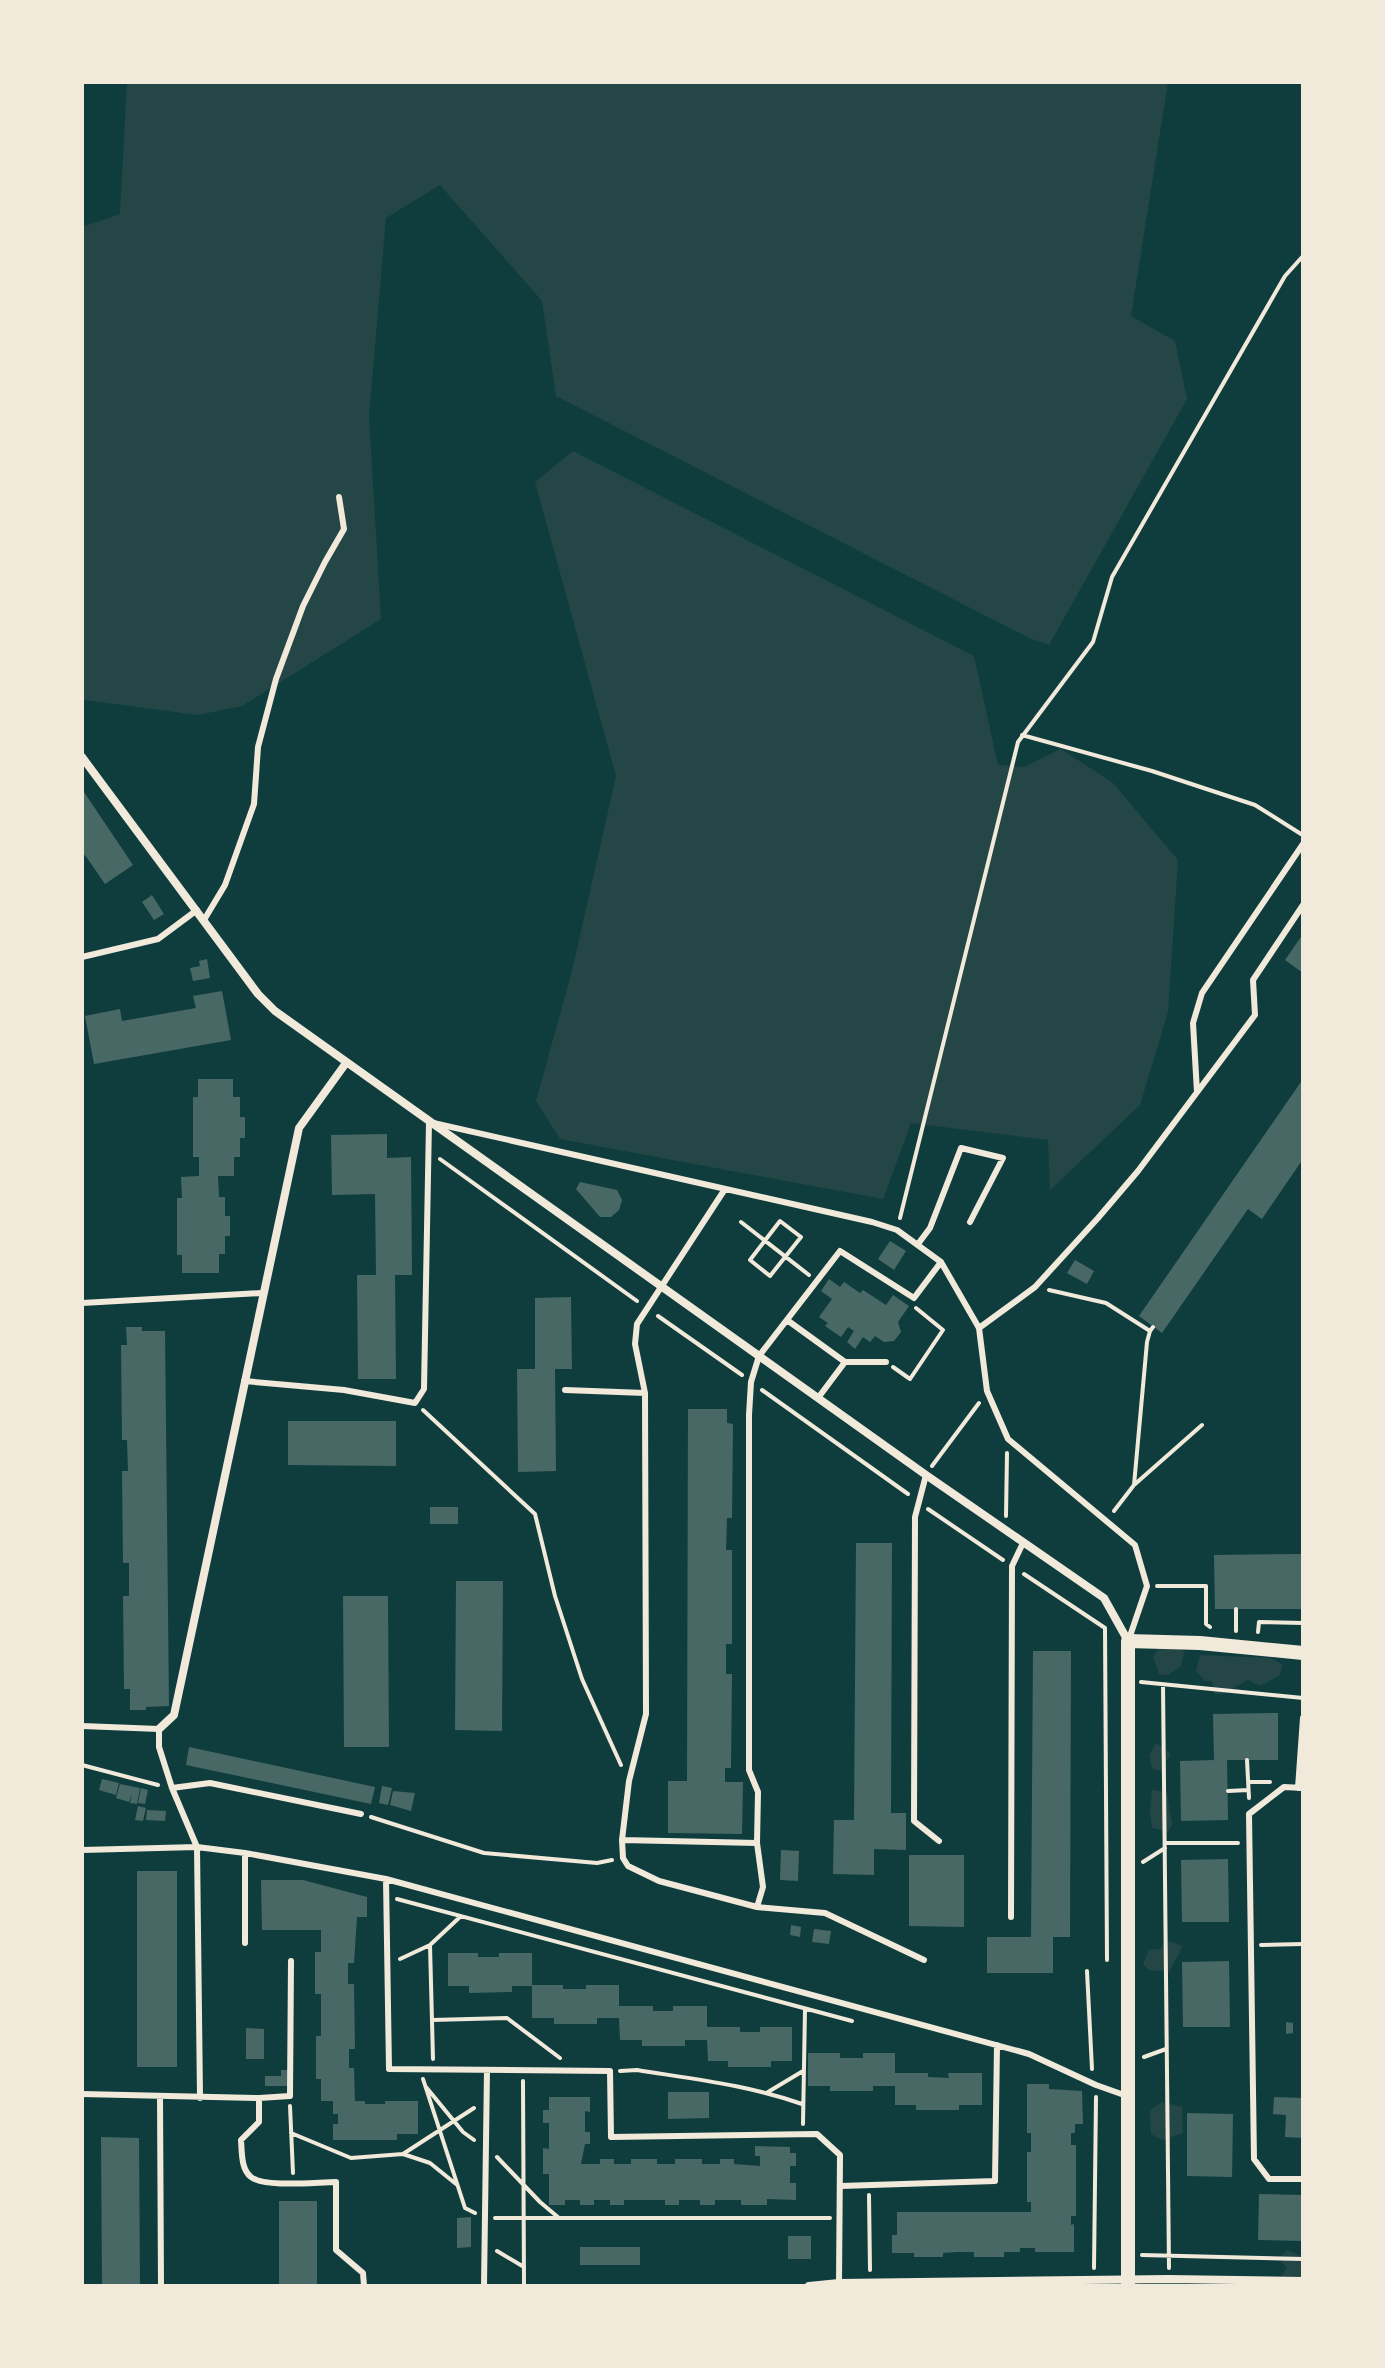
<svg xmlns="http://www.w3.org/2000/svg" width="1385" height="2368" font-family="Inter,sans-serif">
<rect width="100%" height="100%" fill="#0f3d3e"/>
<path fill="#244646" d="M127 82H1168L1131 316 1175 341 1187 399 1049 645 1029 638 556 396 542 301 440 185 386 218 369 416 381 619 242 706 198 715 84 700 82 227 120 214Z
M573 451 974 656 998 765 1024 767 1061 749 1113 783 1178 860 1168 1012 1140 1105 1050 1190 1048 1140 911 1123 883 1199 560 1139 536 1101 572 971 616 776 535 482Z
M1162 1643H1175L1184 1652 1181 1666 1168 1675 1159 1674 1153 1657Z
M1200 1655 1271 1658 1283 1665 1279 1676 1260 1686 1248 1680 1223 1694H1214L1212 1681H1205L1196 1671Z
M1156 1743 1171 1754 1160 1771 1152 1768 1149 1755Z
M1152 1790 1167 1792 1172 1824 1168 1832 1152 1828 1150 1810Z
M1166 1940 1183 1946 1169 1972 1148 1970 1143 1964 1149 1950 1160 1949Z
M1162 2102 1182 2107 1183 2133 1162 2140 1151 2134 1150 2110Z
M1287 2250 1303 2257V2286H1276L1287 2267 1281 2262V2256Z"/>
<path fill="#486865" d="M82 789 133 865 105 884 85 855 82 857Z
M152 895 164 914 154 920 142 902Z
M1303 934V973L1285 960Z
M207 959 210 978 193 981 190 968 200 966 199 961Z
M222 991 231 1040 94 1064 85 1016 120 1009 122 1021 196 1008 193 996Z
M198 1079H233V1097H240V1117H245V1138H240V1157H234V1176H218L219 1197H225V1216H230V1236H225V1254H219V1273H182V1255H177V1198H182L181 1177 199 1176V1157H193V1097H198Z
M1303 1079V1159L1262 1219 1248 1209 1162 1333 1139 1316Z
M387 1134V1158L411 1157 412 1275H395L396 1379H358L357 1275H376L375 1194 332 1195 331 1135Z
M580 1182 617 1190 622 1200 619 1210 611 1217H600L576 1189Z
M890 1241 906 1251 894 1270 878 1259Z
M1075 1260 1094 1271 1087 1284 1067 1273Z
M829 1279 840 1287 844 1282 860 1293 863 1290 886 1305 893 1295 909 1306 898 1322 901 1332 894 1341 884 1342 875 1336 870 1342 863 1337 855 1349 847 1342 854 1331 848 1327 841 1337 825 1326 828 1323 819 1317 832 1299 821 1291Z
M571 1297 572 1369H555L556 1471 518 1472 517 1369H535V1298Z
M126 1327H142V1331H165L169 1706 146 1707V1710H130V1689H124L123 1596H129V1563H123L122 1471H128L127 1440H122L121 1345H127Z
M688 1409H727V1423L733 1424 732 1518H727L726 1550H732V1644H726V1674H732L731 1768H725V1782H743L742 1834 668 1833V1781H687Z
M288 1421H396V1466L288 1465Z
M430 1507H458V1524H430Z
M856 1543H892L891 1813H906V1850L874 1849V1875L833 1874 834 1820H854Z
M1303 1554V1609H1215L1214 1555Z
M456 1581H503L502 1731 455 1730Z
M343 1596H388L389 1747H344Z
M1033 1651H1071L1070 1937H1053V1973H987V1937H1031Z
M1278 1713V1760H1227L1228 1820 1181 1821 1180 1761 1214 1760 1213 1714Z
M189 1747 375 1787 371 1804 186 1765Z
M102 1779 119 1783 116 1795 99 1790Z
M120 1784 140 1788 137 1804 130 1803 132 1794 129 1802 116 1798Z
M382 1786 392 1788 388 1805 379 1803Z
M141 1788 148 1790 145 1804 138 1803Z
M393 1791 415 1793 411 1811 390 1805Z
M138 1806 146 1808 143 1821 135 1820Z
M147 1810 166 1811 165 1821 146 1820Z
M781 1850 799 1851 798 1881 780 1880Z
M909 1855H964V1927L909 1926Z
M1228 1859 1229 1922H1182L1181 1860Z
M137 1871H177V2067H137Z
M261 1880H303L367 1897V1917H357L354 1963H348V1984H354L355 2049H349V2068H354L355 2101H365V2104H385V2101H418V2134H397V2140H333V2124H338V2114H333V2101H321V2079H316V2036H321V1994H315V1952H321V1930H262Z
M791 1925 801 1927 800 1937 790 1935Z
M814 1929 831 1931 829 1944 812 1942Z
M448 1953H478V1957H499V1953H532V1986H512V1992L469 1993V1986H448Z
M1229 1961 1230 2027H1183L1182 1962Z
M532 1985H563V1989H586V1985H619V2006H653V2011H673V2006H707V2027H740V2032H760V2027H792V2061H771V2067H728V2061H708L707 2040H685V2046H642V2040H620L619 2018H597V2024H554V2018H532Z
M1286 2022 1293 2023V2033L1286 2034Z
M246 2028 264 2029V2059H246Z
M808 2053H840V2058H863V2053H895V2073H928V2077L949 2078 948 2073H982V2105H959V2110H916V2105H895V2086H873V2091H830V2086H808Z
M281 2070H289V2086H265V2076H281Z
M1027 2084H1049V2089L1082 2091 1083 2124H1075V2133H1071V2145H1076V2216H1071V2225L1074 2224V2252H1035V2248H1020V2252H1004V2257H974V2252H957L943 2253V2257H914V2253H892V2235H897V2212H1031V2202H1027V2152H1031V2133H1027Z
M668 2092H709V2118L668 2119Z
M549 2097H590V2112L585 2111V2132H590V2144H585L581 2164H600V2159H614V2164H631V2159H657V2164H675V2159H702V2164H720V2159H734V2164L760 2166V2156H755V2146L790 2147V2153H796V2166H790V2183H796V2200L767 2199V2205H741V2200H715V2205H700V2200H679V2205H665V2200H624V2205H610V2200H594V2205H580V2200H565V2205H549V2174H543V2148L549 2149V2123H543V2110H549Z
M1274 2097 1303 2098V2138L1285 2137 1286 2115 1273 2114Z
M1187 2113 1233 2114 1232 2177 1187 2176Z
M101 2137 139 2138 140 2286H102Z
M1259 2194 1303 2195V2241L1258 2240Z
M279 2201H317V2286H279Z
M471 2217V2247L457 2248V2218Z
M788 2236H811V2259H788Z
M580 2247H640V2265H580Z"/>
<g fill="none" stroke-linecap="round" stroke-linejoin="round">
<path stroke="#f1e9da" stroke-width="4" d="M1022 735 1152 771 1255 805 1301 834
M440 1159 637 1301
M900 1218 1018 742 1093 642 1112 577 1285 276 1303 256
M780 1221 801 1237 770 1276 750 1260Z
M741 1222 809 1275
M1049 1290 1106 1303 1150 1331 1153 1327
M658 1316 742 1375
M893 1367 910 1379 943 1330 916 1308
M762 1390 908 1494
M423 1410 535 1514 555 1596 582 1679 621 1765
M932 1466 979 1403
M1134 1485 1147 1342 1150 1331
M928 1509 1003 1560
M1114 1511 1134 1485 1202 1425
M1006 1516 1007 1453
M1024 1574 1105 1628 1107 1960
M1157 1586H1206V1624L1210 1627
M1236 1631V1609
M1258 1632 1259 1622 1303 1623
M1141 1682 1303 1698
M1163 1685 1169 2268
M1247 1760 1249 1798
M82 1765 158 1785
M1248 1782H1270
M1228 1791 1248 1790
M371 1817 484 1853 597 1863 612 1860
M1165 1843H1238
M1143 1862 1165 1848
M397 1899 852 2021
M430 1945 433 2059
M1261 1945 1303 1944
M400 1959 430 1945 461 1916
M1087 1971 1092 2069
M432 2020 507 2018 560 2058
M1144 2057 1166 2049
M620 2071 637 2070C693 2079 748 2085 802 2104
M423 2079 465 2208 475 2213
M523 2081 524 2286
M426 2087 463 2132 474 2140
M768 2092 803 2071
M290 2106 293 2173
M803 2124 805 2009
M291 2133 351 2158 403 2154 474 2108
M403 2154 430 2163 456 2184
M497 2157 540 2202 559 2218
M869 2195 870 2270
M495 2218H830
M497 2251 524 2267
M1142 2255 1303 2259
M1094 2268 1096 2097"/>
<path stroke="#f1e9da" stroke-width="6" d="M204 920 225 885 254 804 258 747 276 679 303 606 325 562 344 529 339 497
M82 957 158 939 197 910
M1197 1092 1193 1023 1202 993 1303 844
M725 1189 637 1324 635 1344 645 1393 646 1714 629 1781 622 1840 623 1858 628 1866 659 1881 757 1907 825 1913 924 1960
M918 1244 930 1228 961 1148 1003 1158 970 1222
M82 1303 262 1293
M787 1320 845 1362 818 1398
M979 1328 1035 1287 1098 1218 1138 1171 1255 1015 1253 980 1303 905
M845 1362H886
M244 1381 344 1390 415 1403 424 1389 429 1122 872 1222 897 1230 941 1262 979 1328 987 1391 1008 1439 1135 1545 1147 1586 1129 1639
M565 1390 645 1393
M926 1475 915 1517 914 1821 939 1841
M82 1726 159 1729V1747L172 1788 197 1847 200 2098
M172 1788 210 1783 361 1814
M1298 1788 1303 1718
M1303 1788 1284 1787 1249 1814 1254 2159 1269 2179H1303
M622 1840 757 1843
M82 1850 197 1847 245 1853 386 1879 1029 2054 1096 2085 1127 2096
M386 1879 389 2069 610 2071 611 2137 817 2134 840 2155 839 2283
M757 1907 763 1887 757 1843 758 1792 749 1770V1415L751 1382 759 1356 840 1251 914 1298 941 1262
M1011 1917 1012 1566 1023 1543
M245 1943V1853
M82 2094 259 2098V2122L241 2140C242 2153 241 2169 251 2177 265 2188 317 2182 336 2182V2250L363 2273 364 2286
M160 2097 161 2286
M259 2098 290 2096 291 1961
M841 2186 995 2181 997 2045
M484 2286 487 2070"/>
<path stroke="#f1e9da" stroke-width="8" d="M82 757 258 994 275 1011 926 1475 1104 1598 1128 1641
M159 1729 174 1715 299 1128 346 1063
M809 2286 839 2283 1169 2279 1303 2281"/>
<path stroke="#f1e9da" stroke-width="14" d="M1128 2286V1641L1200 1643 1303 1653"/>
</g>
<rect width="1385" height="2368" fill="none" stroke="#f1e9da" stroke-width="168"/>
</svg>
